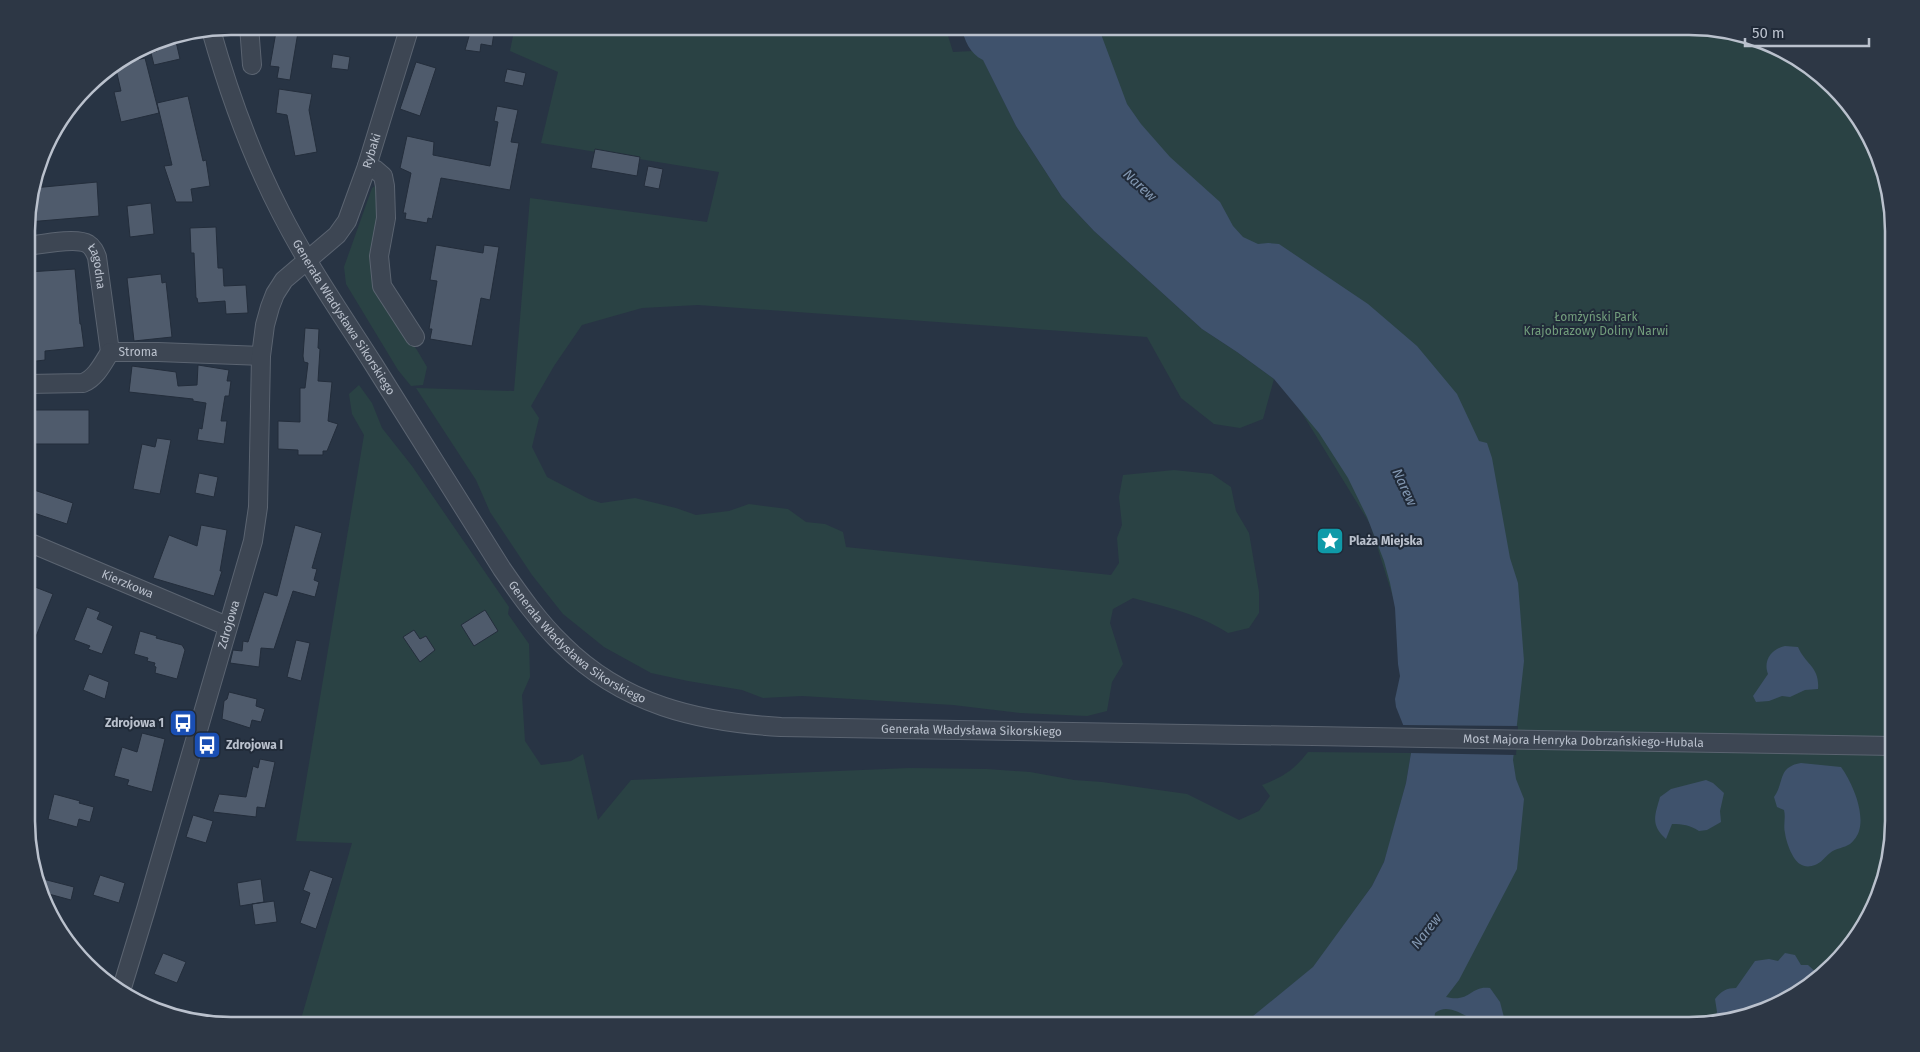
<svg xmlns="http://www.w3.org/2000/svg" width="1920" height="1052" font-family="'Fira Sans',sans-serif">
<rect width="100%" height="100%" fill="#283444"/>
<path fill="#2a4244" d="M515 26H945L953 52 972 51 983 59 1016 126 1062 197 1094 231 1202 329 1237 352 1274 379 1263 419 1240 428 1214 424 1181 398 1147 337 698 305 642 308 582 325 554 366 531 406 539 418 532 447 547 477 589 499 601 503 635 498 676 508 696 515 729 511 749 504 788 509 806 522 825 524 843 532 846 547 1111 575 1119 563 1117 538 1122 525 1119 497 1123 475 1174 470 1212 474 1231 487 1236 511 1249 533 1259 592V613L1249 628 1228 633C1199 614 1166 607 1133 598L1113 609 1110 623 1123 664 1112 682 1107 711 1087 716 1020 713 953 705 802 696 763 698 742 690 688 681 651 673 604 647 563 614 532 575 490 512 476 480 416 388 514 391 530 198 707 222 719 172 541 143 558 72 510 51Z
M1025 26H1689L1742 33 1791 54 1859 118 1883 166 1893 218V834L1866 923 1834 965 1791 998 1702 1025H1290L1413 845 1421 686 1370 524 1269 359Z
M378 184 379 236 398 324 417 350 427 367 423 385 411 386 398 370 346 284 344 267 372 188Z
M359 385 372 403 382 428 412 466 509 607 508 614 529 644 530 677 522 695 525 741 541 765 571 761 583 754 598 820 631 780 909 768 987 769 1030 772 1074 780 1102 782 1187 794 1239 820 1259 811 1270 796 1262 785C1283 777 1294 770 1308 752L1411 753 1406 783 1391 839 1384 862 1372 886 1313 968 1242 1025 299 1026 352 843 296 841 364 435 352 414 349 394Z"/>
<path fill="#3f526c" d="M961 26H1098L1127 104 1141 124 1170 157 1220 202 1233 226 1243 237 1258 244 1268 243 1279 244 1368 304 1417 346 1457 394 1479 441 1487 443 1492 458 1510 558 1518 583 1524 661 1513 760 1516 779 1524 799 1517 869 1459 980 1446 997C1471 1003 1470 985 1490 988L1500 1002 1506 1025C1499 1025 1488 1028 1482 1025 1469 1019 1449 1001 1435 1013L1434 1021 1430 1025H1242L1313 967 1372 886 1384 862 1406 783 1412 747 1396 707 1395 699 1400 676 1398 664 1395 608 1390 583 1384 561 1367 517 1348 478 1319 433 1274 379 1237 352 1202 329 1094 231 1062 197 1016 126 983 60C969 53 965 41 961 26Z
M1785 646 1798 647C1805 664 1820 667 1818 689L1805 690 1790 697 1782 696 1769 701 1756 702 1753 696 1768 674C1763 661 1771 649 1785 646Z
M1801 763 1841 767C1852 782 1865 812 1859 831 1858 835 1854 841 1850 844 1844 848 1836 848 1830 853 1825 857 1821 863 1815 865 1810 867 1804 867 1800 864 1792 859 1786 841 1785 833 1783 825 1786 818 1784 810L1777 807 1774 797C1785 782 1777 767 1801 763Z
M1706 780 1713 783 1724 793 1720 811 1721 822 1707 830 1699 831C1690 825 1683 824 1672 824L1666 839C1650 825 1655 815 1660 797L1671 789Z
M1785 953 1795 955 1801 965H1808L1820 976 1791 998 1702 1025 1715 1018 1717 1012 1715 999C1721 991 1727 988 1736 988L1755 961 1769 959 1778 961Z"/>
<path fill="#283444" d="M1401 725 1518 726 1516 755 1409 753 1410 747Z"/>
<path fill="#4f5b6c" stroke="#232d3b" d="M277 26H299L290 80 277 78 279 67 270 66Z
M472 26H495L492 46 481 44 480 52 465 50Z
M175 37 180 59 154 65 151 53 157 51 155 42Z
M333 54 350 57 348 70 331 68Z
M145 58 159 113 121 122 114 92 121 91 115 65Z
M416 62 436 68 420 116 400 109Z
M507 69 526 73 523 86 504 82Z
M279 89 312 94 309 110 317 152 295 156 287 115 276 113Z
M188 96 203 161 206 160 210 186 191 189 193 202H176L164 166 172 165 157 103Z
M497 106 518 110 511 142 519 143 510 190 441 178 432 219 428 218 427 223 405 219 406 213H403L411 173 400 168 407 136 434 142 433 155 490 166 498 122 494 121Z
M595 149 640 157 637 176 591 168Z
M648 166 663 169 659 189 644 186Z
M97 182 99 216 28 222V205L33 188Z
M151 203 154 234 130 237 127 206Z
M216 227 218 268H223L224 286 246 285 248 313 226 314 225 301 198 303 197 298H196L194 253H191L190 228Z
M436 245 483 253 484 245 499 247 490 300 481 298 472 346 430 339 432 329H429L437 281 430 280Z
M75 269 80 324H81L84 347 45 351V360L28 362V272Z
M161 274 162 283 166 282 172 337 134 341 127 278Z
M305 328 319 329 318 348 320 349 318 381 332 382 328 421 338 424 327 451H323V455H298V450L278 449V421L300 422V388H305L308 363 304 362 303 356Z
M198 365 229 370 227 381H231L229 396H225L221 421H227L224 444 197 440 199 428 202 429 206 403 193 401V399L129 392 132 366 176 372 178 386 197 385Z
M28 410H89V444H28Z
M157 438 171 440 160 494 133 489 142 444 155 447Z
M199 473 218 477 214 497 195 493Z
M28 488 73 503 67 524 28 511Z
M201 525 227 530 220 571H222L214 596 153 578 169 535 197 546Z
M295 525 322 533 312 568 317 569 314 580 319 582 315 597 293 591 274 649 261 648 259 667 230 663 233 650 242 651 243 641 248 642 264 592 277 596Z
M35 587 53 594 29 654 28 590 33 592Z
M87 607 100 612 97 619 113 626 102 654 88 649 90 646 74 640Z
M485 610 498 631 474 646 461 625Z
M414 630 420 639 426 636 435 650 420 662 403 637Z
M140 631 157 636 156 638 182 645 185 650 177 679 155 673 156 667 154 666 155 663 147 661 148 658 134 654Z
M296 640 310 643 301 681 287 677Z
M89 674 109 682 105 699 83 690Z
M229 692 257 699 256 706 265 709 261 722 252 720 250 728 222 719 224 701 227 699Z
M142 733 165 739 152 792 127 785 129 780 114 776 122 747 137 752Z
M260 759 275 762 265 808 257 807 256 817 213 812 219 794 246 797 253 766 258 768Z
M54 794 80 801 79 803 94 807 90 822 79 819 77 827 48 819Z
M193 815 213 821 206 843 186 837Z
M310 870 333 878 316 929 300 923 310 893 303 890Z
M100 875 125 883 119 903 93 895Z
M39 878 74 887 71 900 45 893Z
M261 879 264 902 240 906 237 883Z
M274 901 277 922 255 925 252 904Z
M163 953 186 962 177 983 154 974Z"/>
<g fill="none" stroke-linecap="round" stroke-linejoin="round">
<g stroke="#5b6471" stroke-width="20">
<g id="minor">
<path d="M249 26 252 65"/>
<path id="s1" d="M211 30C229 94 251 155 281 213 308 266 342 315 374 365 417 433 459 501 502 569 520 595 539 622 562 644 623 705 698 722 781 727L1893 746"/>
<path d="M367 166 376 170 383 176 385 186 386 218 379 256 382 286 415 337"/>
<path id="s2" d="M28 246C42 244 77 237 88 244 93 247 95 252 97 257L110 352"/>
<path id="s3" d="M110 352H158L261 356"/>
<path d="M28 384 83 383C96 378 103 363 110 352"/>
<path id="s4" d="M28 542 227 626"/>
<path id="s5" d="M121 991 146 909 253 541 258 507 261 356 265 325 270 307 275 294 284 280 337 235 347 221 367 166 410 26"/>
</g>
</g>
<use href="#minor" stroke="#3d4653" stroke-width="18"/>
</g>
<defs>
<g id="sight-square" transform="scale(1.4375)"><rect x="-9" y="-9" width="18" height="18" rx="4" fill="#0f9aa8" stroke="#212b39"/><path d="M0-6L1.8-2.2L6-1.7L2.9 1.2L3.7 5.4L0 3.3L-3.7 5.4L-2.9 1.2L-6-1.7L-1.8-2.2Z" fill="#fff"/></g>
<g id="bus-square" transform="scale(1.4375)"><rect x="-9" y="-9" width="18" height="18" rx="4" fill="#1a4fb4" stroke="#212b39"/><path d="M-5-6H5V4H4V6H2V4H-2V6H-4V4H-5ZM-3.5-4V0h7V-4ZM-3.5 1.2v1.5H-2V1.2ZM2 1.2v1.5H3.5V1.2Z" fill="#fff"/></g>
</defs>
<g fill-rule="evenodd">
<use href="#sight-square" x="1330" y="541"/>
<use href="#bus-square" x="183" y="723"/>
<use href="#bus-square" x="207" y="745"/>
</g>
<g text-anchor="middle" stroke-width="4" stroke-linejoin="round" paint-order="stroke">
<g font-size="12" fill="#bac1cd" stroke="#212b39">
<text dy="4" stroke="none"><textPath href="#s5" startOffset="896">Rybaki</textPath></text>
<text dy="4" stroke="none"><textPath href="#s2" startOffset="86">Łagodna</textPath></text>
<text dy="4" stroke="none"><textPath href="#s1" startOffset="318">Generała Władysława Sikorskiego</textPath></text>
<text dy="4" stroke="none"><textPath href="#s3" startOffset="28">Stroma</textPath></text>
<text dy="4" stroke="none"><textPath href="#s4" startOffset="108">Kierzkowa</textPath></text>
<text dy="4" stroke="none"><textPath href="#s5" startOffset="382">Zdrojowa</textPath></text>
<text dy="4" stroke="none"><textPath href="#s1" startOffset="722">Generała Władysława Sikorskiego</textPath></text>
<text dy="4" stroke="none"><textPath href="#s1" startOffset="1142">Generała Władysława Sikorskiego</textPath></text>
<text dy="4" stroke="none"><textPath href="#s1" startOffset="1754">Most Majora Henryka Dobrzańskiego-Hubala</textPath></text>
</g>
<g font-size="12" fill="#729d7c" stroke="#212b39">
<text x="1596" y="321">Łomżyński Park<tspan x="1596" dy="14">Krajobrazowy Doliny Narwi</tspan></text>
</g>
<g font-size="12" font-weight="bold" fill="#bac1cd" stroke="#212b39" text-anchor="start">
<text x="1349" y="545">Plaża Miejska</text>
<text x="164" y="727" text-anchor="end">Zdrojowa 1</text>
<text x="226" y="749">Zdrojowa I</text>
</g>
<g font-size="14" font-style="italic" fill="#8398b2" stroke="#212b39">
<text transform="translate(1140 185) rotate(43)" y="5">Narew</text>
<text transform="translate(1405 487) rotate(65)" y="5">Narew</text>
<text transform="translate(1426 931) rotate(-52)" y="5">Narew</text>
</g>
</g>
<path d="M0 0H1920V1052H0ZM231 35H1689A196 196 0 0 1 1885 231V821A196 196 0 0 1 1689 1017H231A196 196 0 0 1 35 821V231A196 196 0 0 1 231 35Z" fill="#2d3745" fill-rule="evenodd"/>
<path fill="none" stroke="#bac1cd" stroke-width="2.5" d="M231 35H1689A196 196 0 0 1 1885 231V821A196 196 0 0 1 1689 1017H231A196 196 0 0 1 35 821V231A196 196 0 0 1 231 35Z"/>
<path d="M1745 38v8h124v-8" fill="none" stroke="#bac1cd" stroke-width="2.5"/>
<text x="1752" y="38" font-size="15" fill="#bac1cd" stroke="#212b39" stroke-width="4" paint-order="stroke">50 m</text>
</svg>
